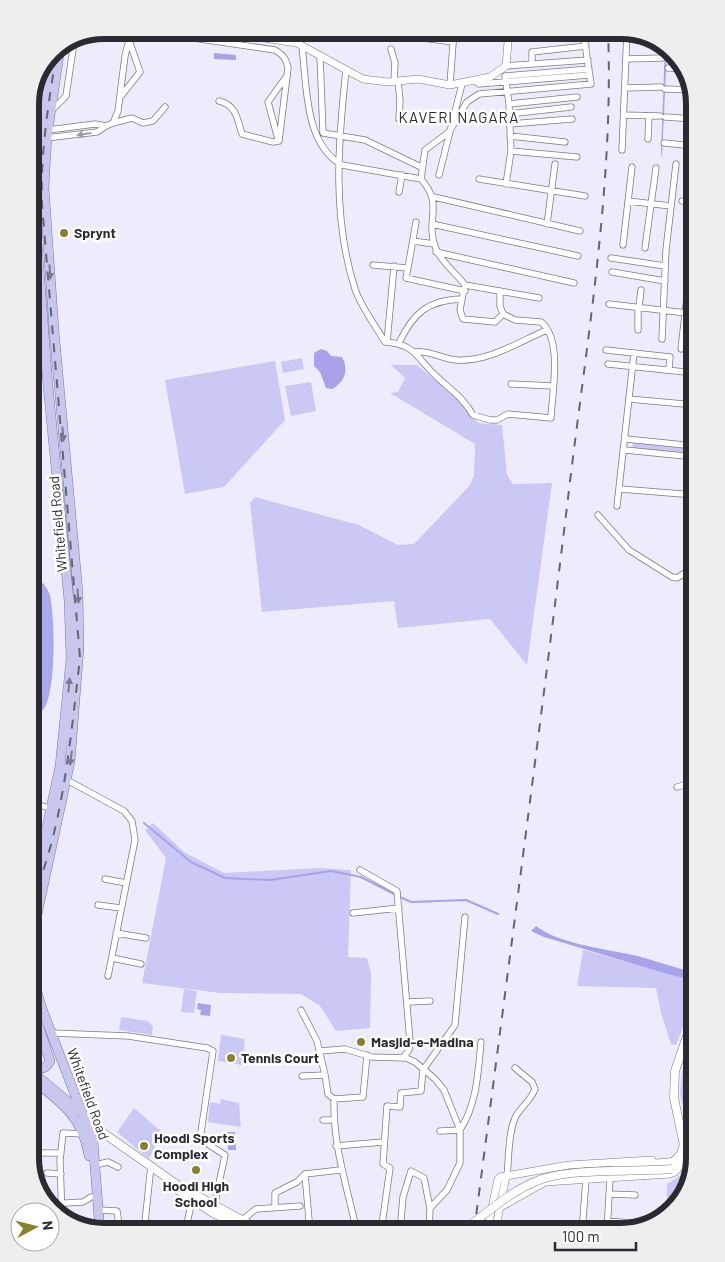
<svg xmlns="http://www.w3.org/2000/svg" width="725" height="1262" font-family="Barlow,sans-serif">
<rect width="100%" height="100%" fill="#ececfd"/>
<path fill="#cac9f5" d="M302 358 304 369 283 373 281 362Z
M275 361 285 420 224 487 185 494 165 380Z
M391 365H417L461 402 478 423 502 425 507 475 513 484 552 483 527 665 490 619 398 628 394 601 262 612 250 503 255 497 359 525 398 545 414 544 470 485 474 475 475 444 390 393 398 392 405 378Z
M311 382 316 411 291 416 285 386Z
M634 443 695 449V454L634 449 632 445Z
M153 823 184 852 224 873 320 868 351 870 348 957 367 958 371 973 370 1028 336 1031 320 1006 301 994 220 993 142 983 166 858 145 830Z
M583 950 695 980V997L676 1045 671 1044 661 1013 656 988 577 986Z
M184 989 197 991 194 1013 181 1012Z
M121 1017 148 1021 153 1027 152 1035 119 1030Z
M221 1035 245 1039 243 1065 218 1061Z
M695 1036V1152L680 1094 682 1072Z
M221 1099 239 1103 241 1127 208 1122 210 1102 220 1104Z
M134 1108 162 1132 149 1159 117 1132Z
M692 1168 683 1199 667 1213V1184Z"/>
<path fill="#aba7ee" d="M43 583C46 587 49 591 50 596 55 619 56 687 45 707 42 712 36 716 30 718V592Z"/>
<path fill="#a6a3e9" d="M665 45 667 48 662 157 661 154Z
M214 53 236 55V60L214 59Z
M321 349 327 351 331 356 342 357C349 369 345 382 332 389L326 388 320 372 314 366V353Z
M536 926C558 943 599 948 628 954 651 958 671 968 695 972V980L671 975 544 937 531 931Z
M198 1003 211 1005 210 1016 200 1015 201 1010 197 1009Z
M695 1052V1117C687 1095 690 1074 695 1052Z
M227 1132H235L236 1150H228Z"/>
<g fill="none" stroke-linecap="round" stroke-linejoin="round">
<path stroke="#a6a3e9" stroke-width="2" d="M144 823 191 862 225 878 270 880 331 871 361 877 396 895
M400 897 411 902 466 900 498 914"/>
<g stroke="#7a7a89" stroke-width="7">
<path id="minor" d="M139 30 275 50C283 55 286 58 288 68L279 141
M318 30 354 37 358 30
M397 30 400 35 453 42
M509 31 584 33
M297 43 305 30
M302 47C307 85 304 144 342 165L421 179C445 206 424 220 436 249 441 262 457 274 465 285L462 299C428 300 413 313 399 343
M391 49 395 63 394 81
M320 56 323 133 365 140 421 167
M626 59 662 58
M532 64V52L586 46
M506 66 588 60
M668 68 685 69
M346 70C338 143 332 217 355 289 361 307 375 325 385 342 415 344 416 357 435 375 449 389 463 397 473 415L490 420H497L508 414 551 418C552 393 563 339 541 322L515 320 503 314 500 306V291
M398 81 400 100 399 119
M475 81 479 84 589 75
M450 85 454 30
M625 88 661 87
M665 89 692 90
M121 96 140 72 130 43
M219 101C236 105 237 118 242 134L273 142 279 141
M509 104 577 97
M51 111 66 96 74 42
M509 114 571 107
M624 115 660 116
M665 117 695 119
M113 123 132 118 143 123 153 121 165 107
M510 124 572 119
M106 126 113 123 118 111 125 56 131 32 134 30
M510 136 565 142
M46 138 97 132 106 126 95 124 48 130
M278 139 268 102 286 77
M648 139 649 116
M664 143 695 146
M622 150 627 31H630
M511 151 577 157
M439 175 462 84
M421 179 425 150 449 132 467 102 479 94 591 84 583 30
M479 179 585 196
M506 184 511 151 509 104 505 76 589 69
M399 192 402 175
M434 197 580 231
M628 201 671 206
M682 201 695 203
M432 224 578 256
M547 224 555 164
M413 241 434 244
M623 245 632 167
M645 248 656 168
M436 252 574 283
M611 258 665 266
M373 265 408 268 416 222
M408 267 406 278 465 291
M612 272 665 281
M465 285 539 298
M462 299 460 310 463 319 495 322 503 314
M609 304 695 314
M638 307V330
M639 307 641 290
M662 339 666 250 676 164
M387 342 394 266
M681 349 695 228
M606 350 670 357 669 370
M415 352C430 350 442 359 456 360 489 362 518 342 547 330
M608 364 695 373
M511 384 553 386
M629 399 695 405
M626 439 695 446
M625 450 695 457
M620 489 695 495
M617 506 634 353
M598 515 629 550 672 577 677 578 695 566
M695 561V558
M67 780 124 811 132 821 135 840 108 976
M677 787 695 782
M30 802 52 809
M360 870 397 891 410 1041 409 1050 403 1058
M105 879 126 883
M98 905 121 908
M353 913 399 908
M116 933 146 938
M112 958 141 964
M407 1002 430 1001
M301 1010 317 1041 325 1075
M51 1033 128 1036 207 1048 213 1051 200 1139 225 1155 214 1207
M320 1051 345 1049 372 1057 406 1058 415 1062 435 1079 444 1090 460 1130V1163L447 1190 430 1208 429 1232
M302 1076 325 1075 328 1094 334 1099C333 1147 347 1186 357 1232
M334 1099 363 1097 367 1055
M323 1120H334
M440 1131 460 1130C477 1104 478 1073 481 1042
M336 1146 383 1142
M35 1153H61
M95 1165 108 1162 118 1167
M47 1173 61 1174
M507 1176C509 1158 508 1134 515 1118 520 1107 531 1101 535 1089L532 1082 515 1068
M609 1194 635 1195
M49 1204 83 1202 91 1197
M275 1207V1193L297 1182 305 1174
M98 1210 117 1211 120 1232
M62 1219 60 1160 63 1133 83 1134
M241 1221 256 1209 300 1206
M607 1221 632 1223
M144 1223 186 1225
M144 1232 151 1165
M185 1232 192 1201
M308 1232 309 1220 305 1174 340 1170
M381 1232 390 1168 383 1164 387 1106 400 1107 401 1093 421 1091 423 1070 455 1025 465 917
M400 1232 403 1197 411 1171 424 1178 430 1208
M582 1232 586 1179
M607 1232 610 1178"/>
</g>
<g stroke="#7a7a89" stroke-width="8">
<path id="tertiary" d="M213 30 297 43 363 79 388 82 418 79 450 85 490 77 506 66 509 30
M31 97 32 100 43 103
M499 1208 545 1182 670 1174 675 1172 681 1165
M487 1232 498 1179 500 1177 569 1165 652 1160
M495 1232 506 1176"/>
</g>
<g stroke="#7a7a89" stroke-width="9">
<path id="secondary" d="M84 1116 99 1130 179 1186 264 1232
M617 1167 673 1162 681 1154 683 1147
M672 1169 681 1164 686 1155 674 1098 675 1071 695 1013
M175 1188 213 1213 251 1232"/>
</g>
<g stroke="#7977a4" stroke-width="10">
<path id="primary" d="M30 905 60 766 71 659 69 601 48 386 34 203 35 157 51 54
M30 947 70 762 79 648 78 592 54 330 44 187 47 136 60 48
M30 969 42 1009 93 1141 100 1232
M30 1068C39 1068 45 1071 50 1061L30 1000
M30 1070 78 1110
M30 1078C60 1101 83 1116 89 1156"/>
</g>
<use href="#minor" stroke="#fff" stroke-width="5.5"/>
<use href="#tertiary" stroke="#fff" stroke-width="7"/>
<use href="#secondary" stroke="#fff" stroke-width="8"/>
<use href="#primary" stroke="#c8c7ee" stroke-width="9"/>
<path stroke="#65656e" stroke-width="2" stroke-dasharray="9 9" stroke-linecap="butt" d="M30 903C63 835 71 733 80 658L42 205C40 152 49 101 57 49
M474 1232C506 985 539 738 569 490 587 338 614 184 608 30"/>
<g stroke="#7a7a89" stroke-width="9" stroke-linecap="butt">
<path id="secondary-bridge" d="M462 1232C486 1213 513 1189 542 1179 576 1168 635 1172 672 1169"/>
</g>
<use href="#secondary-bridge" stroke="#fff" stroke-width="8"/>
</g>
<defs><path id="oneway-solid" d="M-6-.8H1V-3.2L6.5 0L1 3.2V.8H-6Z" transform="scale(1.25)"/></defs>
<use fill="#9f9fa2" href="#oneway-solid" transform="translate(84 134) rotate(172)"/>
<g fill="#79788f">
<use href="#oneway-solid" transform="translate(50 272) rotate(86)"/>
<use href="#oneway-solid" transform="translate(63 434) rotate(85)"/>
<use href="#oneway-solid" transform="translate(78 596) rotate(86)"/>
<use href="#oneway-solid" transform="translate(69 685) rotate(-85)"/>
<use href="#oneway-solid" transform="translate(71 758) rotate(97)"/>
</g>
<g fill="#87822b" stroke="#fff" stroke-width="2">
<circle cx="64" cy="233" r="5"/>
<circle cx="361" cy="1042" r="5"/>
<circle cx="231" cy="1058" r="5"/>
<circle cx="144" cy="1146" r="5"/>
<circle cx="196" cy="1170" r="5"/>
</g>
<g text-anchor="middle" stroke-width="5" stroke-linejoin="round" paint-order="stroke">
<g font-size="14" font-weight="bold" fill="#2a2a30" stroke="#fff" text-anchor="start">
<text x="74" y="238">Sprynt</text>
<text x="371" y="1047">Masjid-e-Madina</text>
<text x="241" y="1063">Tennis Court</text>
<text x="154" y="1143">Hoodi Sports<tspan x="154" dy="16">Complex</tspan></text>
<text x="196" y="1191" text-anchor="middle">Hoodi High<tspan x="196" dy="16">School</tspan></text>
</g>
<g font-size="14" fill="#2a2a30" stroke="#fff">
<text transform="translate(58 524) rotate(-95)" y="5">Whitefield Road</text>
<text transform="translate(88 1094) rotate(70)" y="5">Whitefield Road</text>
</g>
<g font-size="15" letter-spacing="1" fill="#2a2a30" stroke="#fff">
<text x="459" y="123">KAVERI NAGARA</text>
</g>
</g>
<path d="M0 0H725V1262H0ZM104 39H621A65 65 0 0 1 686 104V1158A65 65 0 0 1 621 1223H104A65 65 0 0 1 39 1158V104A65 65 0 0 1 104 39Z" fill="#eee" fill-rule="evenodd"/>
<path fill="none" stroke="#2a2a30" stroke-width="6" d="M104 39H621A65 65 0 0 1 686 104V1158A65 65 0 0 1 621 1223H104A65 65 0 0 1 39 1158V104A65 65 0 0 1 104 39Z"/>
<g transform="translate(35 1227) rotate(83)"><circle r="24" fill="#ffffff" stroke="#aaaaac"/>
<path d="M0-4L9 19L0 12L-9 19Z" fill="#87822b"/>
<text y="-8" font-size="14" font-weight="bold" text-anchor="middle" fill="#2a2a30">N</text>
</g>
<path d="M555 1242v8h81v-8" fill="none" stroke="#2a2a30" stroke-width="2.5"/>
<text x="562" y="1242" font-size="15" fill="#2a2a30" stroke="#ffffff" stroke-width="4" paint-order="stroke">100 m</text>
</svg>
